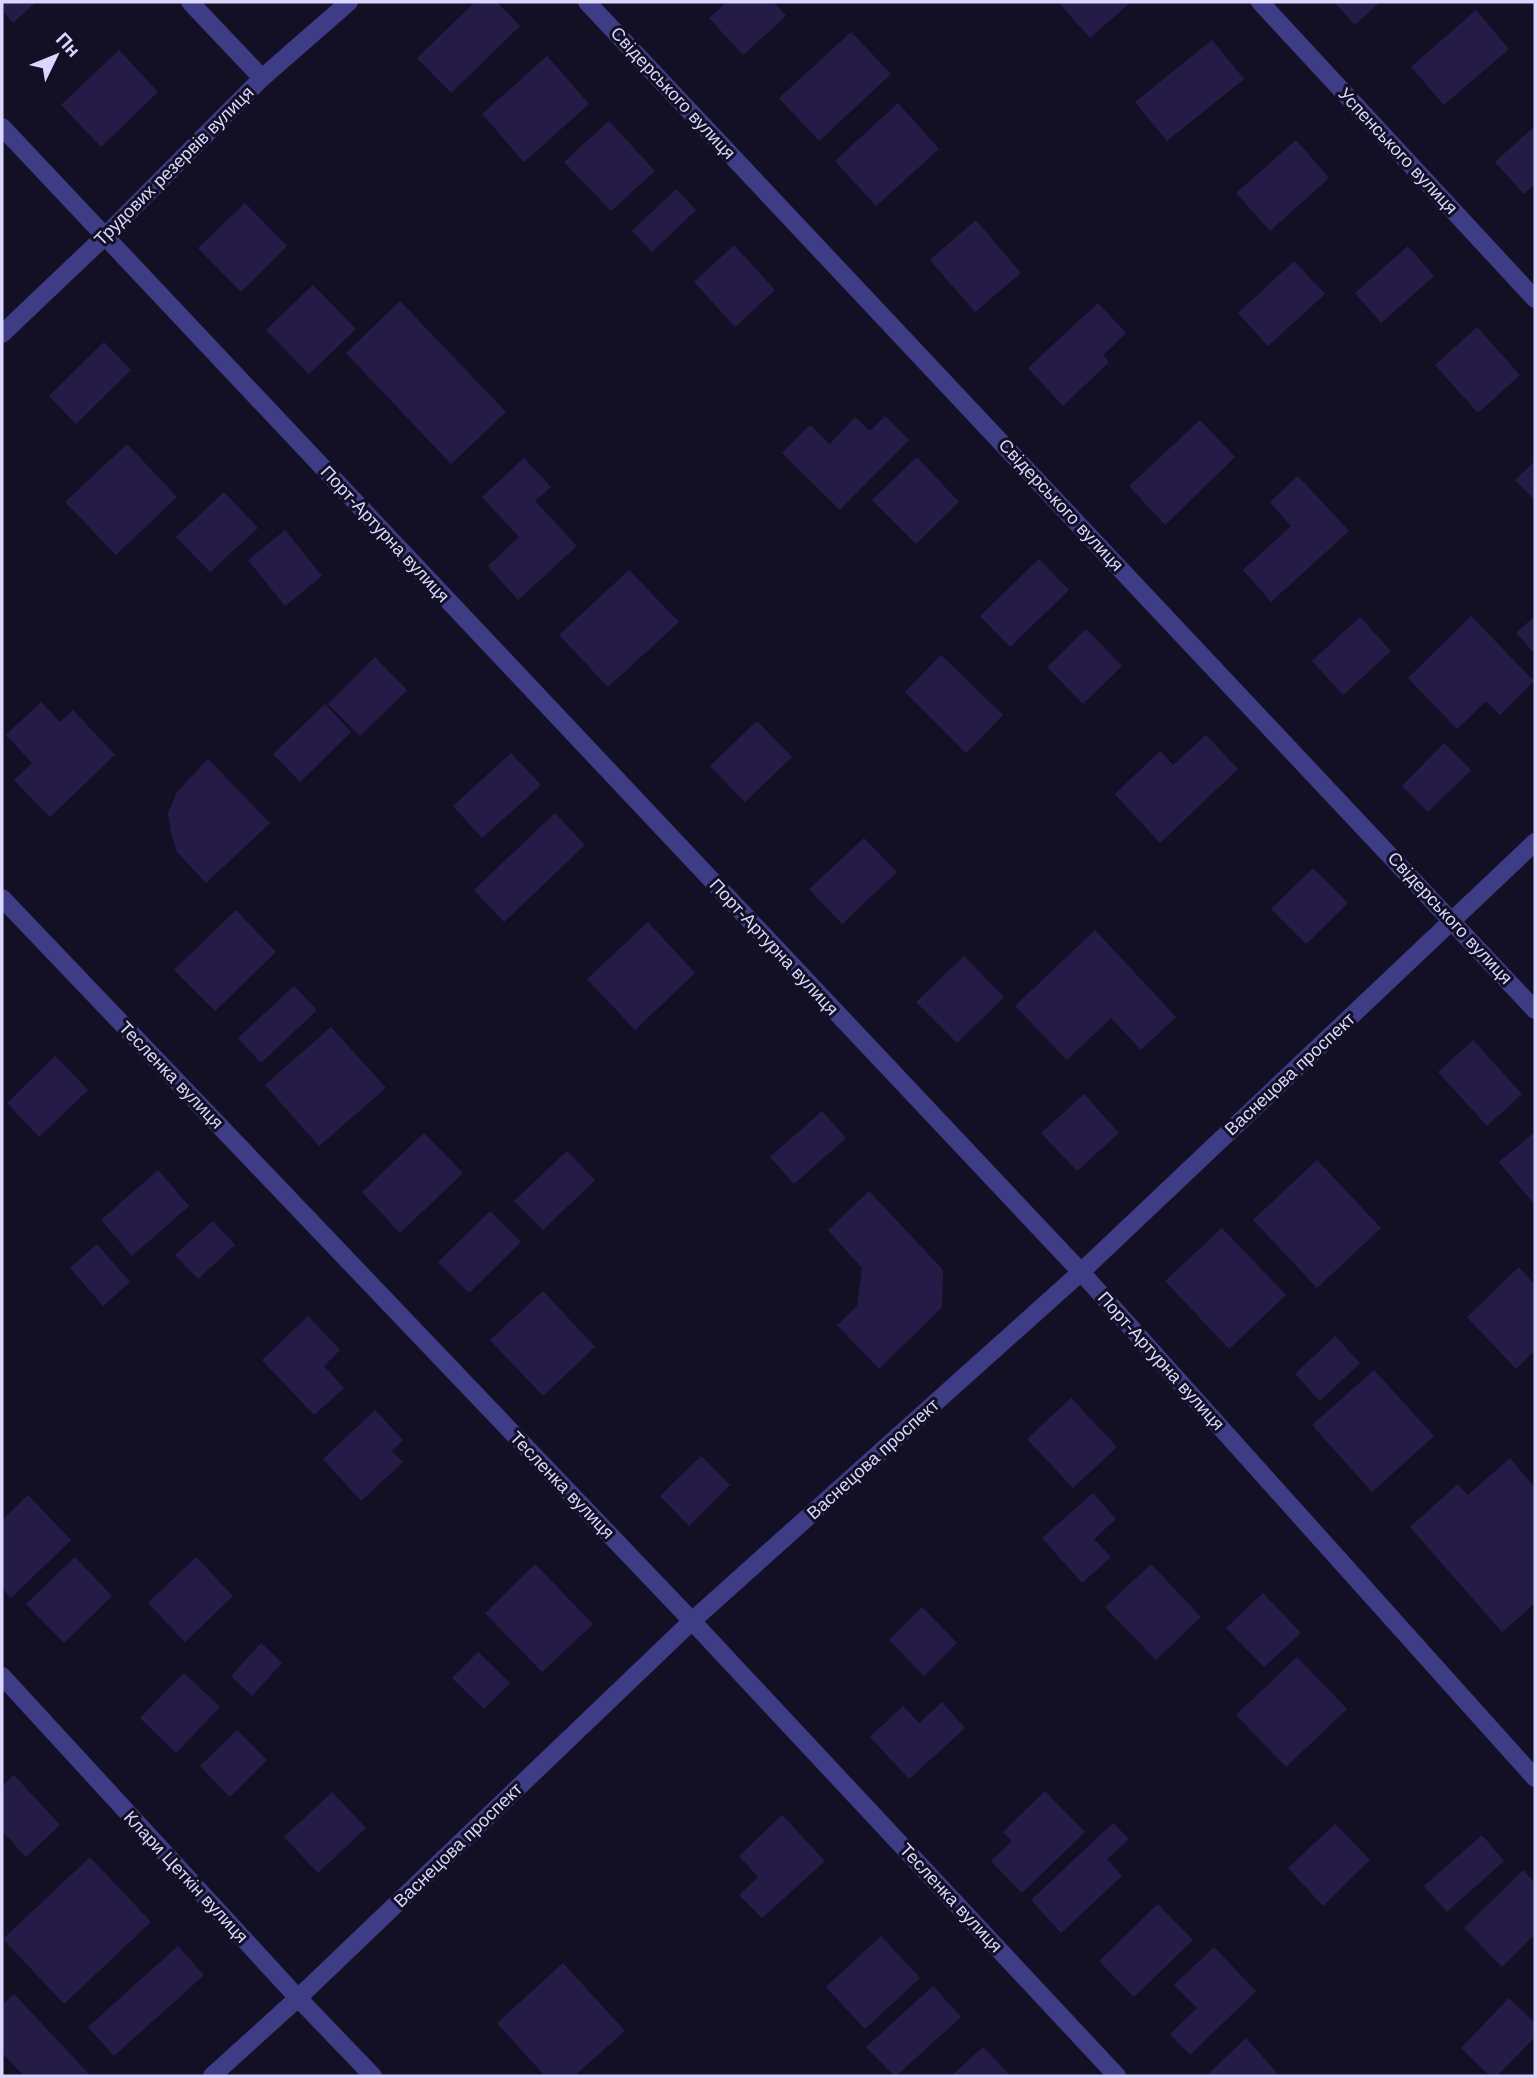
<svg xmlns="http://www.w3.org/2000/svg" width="1537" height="2078" font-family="Arial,sans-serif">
<rect width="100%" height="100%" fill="#131026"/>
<path fill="#241c47" d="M2 2H36L13 23 2 10Z
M475 2H497L520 26 451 93 417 58Z
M727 2H774L786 16 743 55 709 18Z
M1058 2H1131L1090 38Z
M1334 2H1380L1355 25Z
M1476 10 1509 49 1444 105 1411 67Z
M851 32 891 74 819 141 779 98Z
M1212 40 1244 79 1167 141 1135 102Z
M119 50 158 92 101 147 61 105Z
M547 56 589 104 524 162 482 114Z
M898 103 939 149 876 206 835 161Z
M609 121 655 171 611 211 564 162Z
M1535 126V184L1524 194 1495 162Z
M1296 140 1329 178 1270 231 1236 193Z
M676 189 696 210 652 252 632 231Z
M245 203 287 246 241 292 198 248Z
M976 220 1021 273 975 312 930 260Z
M734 245 775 290 735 327 694 282Z
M1408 246 1434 276 1381 323 1355 293Z
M1294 261 1325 294 1268 346 1238 313Z
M313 285 356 329 309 374 266 330Z
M400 301 506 412 451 464 346 353Z
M1098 303 1126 333 1103 355 1109 362 1063 406 1028 368Z
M1477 327 1520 375 1478 413 1435 365Z
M104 342 131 370 76 424 49 396Z
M885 416 909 440 840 510 782 453 810 425 830 444 855 417 870 431Z
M1200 420 1235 457 1165 525 1129 486Z
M127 444 177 497 116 555 65 502Z
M917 457 959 502 916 544 872 500Z
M524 458 551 487 535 501 577 546 518 600 488 566 519 537 482 497Z
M1535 461V500L1515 480Z
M1298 476 1349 531 1271 602 1243 570 1291 526 1270 502Z
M224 492 258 528 210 572 176 537Z
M285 530 322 576 285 606 248 560Z
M1039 559 1069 590 1010 647 980 616Z
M629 570 679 622 608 687 559 635Z
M1471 616 1534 681 1500 715 1486 701 1457 729 1408 678Z
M1535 616V654L1516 633Z
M1360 617 1391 651 1343 695 1312 661Z
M1086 629 1122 666 1083 704 1047 667Z
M941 655 1003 715 966 753 905 692Z
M375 657 407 690 360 736 328 704Z
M41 702 60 722 73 710 115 755 50 817 14 780 32 763 6 735Z
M325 704 351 732 300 782 273 754Z
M757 721 792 757 745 802 710 766Z
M1206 735 1238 769 1160 843 1115 794 1160 751 1173 765Z
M1444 743 1471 770 1428 812 1402 786Z
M511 753 541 785 482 838 453 806Z
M208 759 270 823 206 883 177 852 171 832 168 813 177 792Z
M555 813 585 845 504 922 474 890Z
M864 838 897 872 842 924 809 889Z
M1313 868 1348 903 1306 944 1271 909Z
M236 910 276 952 215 1011 174 970Z
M648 922 695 973 635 1030 587 979Z
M1095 930 1176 1017 1141 1050 1111 1018 1067 1060 1015 1006Z
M964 956 1004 997 957 1043 916 1002Z
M294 986 317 1010 261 1063 238 1038Z
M331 1027 386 1088 319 1146 265 1085Z
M1473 1040 1522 1094 1487 1126 1438 1072Z
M55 1056 88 1090 39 1137 7 1103Z
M1084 1094 1119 1133 1077 1171 1041 1133Z
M822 1111 846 1138 794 1184 770 1157Z
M1535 1132V1205L1499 1162Z
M424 1133 463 1173 400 1233 362 1192Z
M567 1151 595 1180 543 1230 514 1201Z
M1317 1160 1381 1228 1317 1288 1253 1220Z
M158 1170 189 1206 132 1256 101 1220Z
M869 1191 943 1270 942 1307 879 1369 837 1325 857 1306 862 1268 828 1230Z
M490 1211 521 1242 469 1293 438 1262Z
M213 1221 235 1245 198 1279 175 1255Z
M1222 1228 1286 1295 1229 1349 1165 1281Z
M97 1244 130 1282 103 1306 70 1268Z
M1519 1267 1535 1285V1350L1516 1369 1467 1317Z
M543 1291 595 1347 543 1396 490 1340Z
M308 1316 340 1350 324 1366 344 1388 314 1415 262 1360Z
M1335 1336 1360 1363 1320 1401 1295 1374Z
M1374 1370 1434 1436 1372 1492 1312 1425Z
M1071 1398 1117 1447 1073 1488 1027 1439Z
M375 1410 403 1440 392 1451 403 1462 361 1501 323 1459Z
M701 1456 730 1485 689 1526 660 1496Z
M1510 1458 1535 1488V1603L1502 1632 1410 1527 1458 1484 1468 1495Z
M1093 1493 1116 1519 1094 1539 1111 1557 1082 1583 1042 1538Z
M28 1495 71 1540 11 1598 2 1588V1520Z
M75 1557 112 1596 64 1643 26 1604Z
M196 1557 233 1596 185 1642 148 1603Z
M535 1564 593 1624 542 1672 485 1613Z
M1151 1564 1201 1617 1156 1660 1105 1607Z
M1263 1593 1301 1633 1264 1667 1226 1628Z
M922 1607 957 1643 924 1676 889 1640Z
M261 1643 282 1663 252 1696 231 1676Z
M478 1652 510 1683 484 1709 452 1678Z
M1297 1657 1347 1709 1286 1767 1236 1715Z
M184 1673 220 1707 176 1753 140 1718Z
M942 1702 965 1728 909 1779 870 1737 903 1706 919 1723Z
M237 1730 267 1760 230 1797 200 1766Z
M14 1775 60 1825 26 1857 2 1831V1786Z
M1045 1791 1085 1832 1022 1893 991 1861 1012 1841 1003 1832Z
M332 1792 366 1828 318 1873 284 1837Z
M782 1815 825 1861 762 1918 739 1895 758 1877 739 1856Z
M1113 1823 1129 1839 1107 1859 1122 1876 1061 1933 1031 1900Z
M1335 1824 1370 1860 1323 1906 1288 1868Z
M1482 1835 1504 1861 1447 1912 1424 1886Z
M90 1857 151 1922 64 2004 3 1939Z
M1523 1870 1535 1883V1934L1502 1967 1464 1928Z
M1158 1904 1193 1940 1134 1997 1099 1961Z
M881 1936 920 1978 865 2029 826 1987Z
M178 1946 204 1975 114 2056 88 2027Z
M1214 1947 1256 1991 1190 2055 1170 2034 1197 2008 1174 1985Z
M563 1963 625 2031 574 2076H545L497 2023Z
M933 1986 961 2017 896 2076H894L866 2047Z
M14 1994 91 2076H24L2 2053V2005Z
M1509 1998 1535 2023V2037L1497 2076H1490L1461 2048Z
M1246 2038 1277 2073 1273 2076H1210L1208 2074Z
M983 2047 1011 2076H951Z"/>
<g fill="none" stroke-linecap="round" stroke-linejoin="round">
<path stroke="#3d3c84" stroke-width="18" d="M190 2 262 78"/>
<path stroke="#3d3c84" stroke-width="18" d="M587 2 1535 1010
M1260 2 1535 299
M2 127 1081 1272 1535 1778
M2 334 104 237 262 78 349 2
M2 898 692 1621 1117 2076
M2 1676 298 1998 373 2076
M212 2076 298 1998 692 1621 1081 1272 1535 842"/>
</g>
<g text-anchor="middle" stroke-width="6" stroke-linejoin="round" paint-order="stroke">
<g font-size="18" fill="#dad6fe" stroke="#131026">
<text transform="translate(673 93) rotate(47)" y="6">Свідерського вулиця</text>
<text transform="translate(1398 151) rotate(47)" y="6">Успенського вулиця</text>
<text transform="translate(174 166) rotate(-45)" y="6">Трудових резервів вулиця</text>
<text transform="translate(1061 505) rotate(47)" y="6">Свідерського вулиця</text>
<text transform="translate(385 534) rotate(47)" y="6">Порт-Артурна вулиця</text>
<text transform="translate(1450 918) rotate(47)" y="6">Свідерського вулиця</text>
<text transform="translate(774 947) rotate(47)" y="6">Порт-Артурна вулиця</text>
<text transform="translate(1290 1074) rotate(-43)" y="6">Васнецова проспект</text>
<text transform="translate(171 1075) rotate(46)" y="6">Тесленка вулиця</text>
<text transform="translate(1161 1361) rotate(48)" y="6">Порт-Артурна вулиця</text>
<text transform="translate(873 1459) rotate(-42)" y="6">Васнецова проспект</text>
<text transform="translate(562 1485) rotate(46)" y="6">Тесленка вулиця</text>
<text transform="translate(458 1845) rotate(-44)" y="6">Васнецова проспект</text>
<text transform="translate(186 1877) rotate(47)" y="6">Клари Цеткін вулиця</text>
<text transform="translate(951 1898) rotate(47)" y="6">Тесленка вулиця</text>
</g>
</g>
<rect width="1537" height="2078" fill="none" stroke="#dad6fe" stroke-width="7"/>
<g transform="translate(56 56) rotate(47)" stroke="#131026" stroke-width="5" paint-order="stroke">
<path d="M0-5L12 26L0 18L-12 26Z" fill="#dad6fe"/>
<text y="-10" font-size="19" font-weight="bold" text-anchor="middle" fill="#dad6fe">Пн</text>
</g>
</svg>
